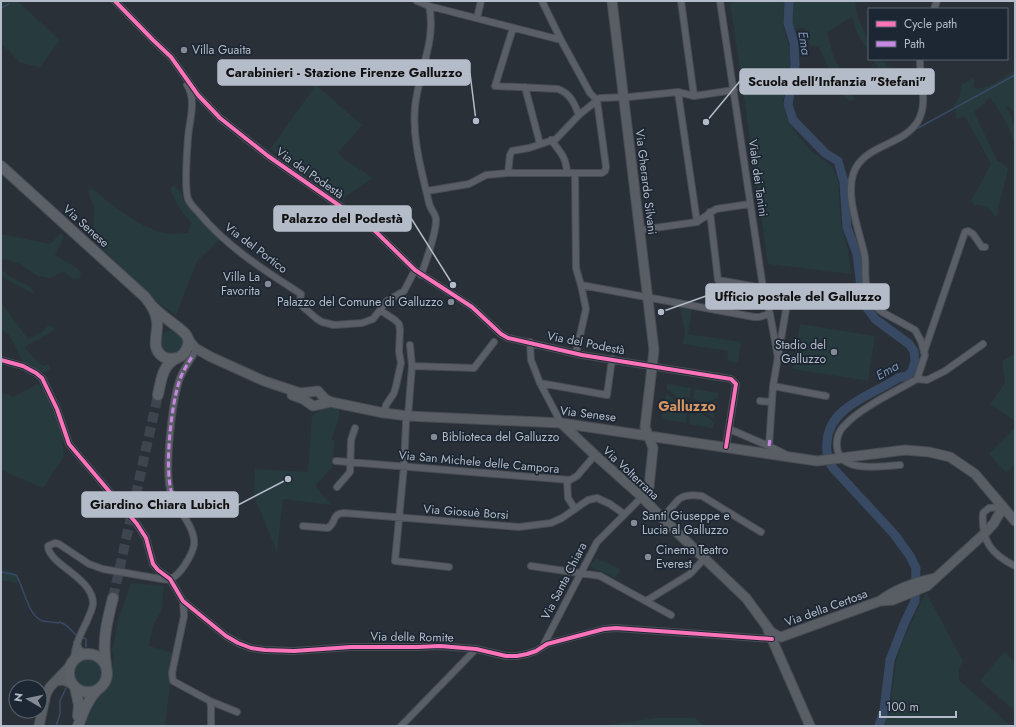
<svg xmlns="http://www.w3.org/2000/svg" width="1016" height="727" font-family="Jost,sans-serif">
<rect width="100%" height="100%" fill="#2a3038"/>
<path fill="#273a3e" d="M5 1H17L60 40 40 67 21 63 1 43V3Z
M730 1H784L783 24 791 56 787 87 783 101 786 116 795 132 811 151 832 166 838 180 841 225 848 249 851 274 768 264Z
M792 1H856C853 15 864 27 868 40 870 44 869 49 869 53L857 32 852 17 827 32 833 55 855 100 849 101 839 91 819 47 811 45 807 40V30L803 28 794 29 791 21Z
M873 59H881C892 70 901 77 895 93H892Z
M1015 71V113L1006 105 1015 126V147C1012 130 1000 112 990 97L985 103 974 112 997 160 1006 166 1008 170 998 208V215L994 217C991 208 984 205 974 205L971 201 991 164 965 116 957 119 954 105 960 95 961 85 974 78V88C985 91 1005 77 1015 71Z
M316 85 362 125 338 153 348 162 373 178 346 196 343 200 330 190 328 193 270 149Z
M174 185 182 194 184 201 219 240 197 261 176 315 153 299 94 240V206L88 192 91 188C113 205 143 232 172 234 177 234 183 233 188 233L191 223 180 209 171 191 170 188Z
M61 233 64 237 55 255 77 268 81 273 80 278 73 279 63 272 49 278 38 276 20 264 4 259 1 263V234L50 244Z
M1 267C5 277 21 281 30 287 32 289 34 292 35 295L1 276Z
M1 302 28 339 42 332 49 325 55 328 52 332 24 347 31 355 43 366 49 364 51 369 44 373 23 362 9 335 1 330Z
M680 308 692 310 688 334 741 342 738 363 727 361 728 351 683 344 685 331Z
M800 324 875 336 868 381 793 369Z
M160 342a12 12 0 1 1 24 0a12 12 0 1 1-24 0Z
M1015 354V421L990 404 1005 383 1002 361Z
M38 384 52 401 62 434 64 457 43 488 1 470V392L13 397Z
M667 384 691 388 690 398 684 397 683 402 667 389Z
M694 389 718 393V398L698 405 699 400 693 399Z
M666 393 680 405 663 411Z
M717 401 714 419 700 408Z
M682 407 681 413 687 414 686 423 662 419V414Z
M323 408H339V417L332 439 335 441 332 467 315 486 331 505 283 499 277 552 254 496 255 469 308 472 312 416Z
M697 410 714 422 713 428 689 424 690 414 696 415Z
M1015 428V463L1006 473 989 454Z
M596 558 620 569 619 573 615 578 591 567 592 563Z
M1 568 19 575 17 583 1 580Z
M131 583 164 586 161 612 153 625 149 646 174 653 165 726H81L88 718 95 702 110 682 114 657 112 651 118 620Z
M926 592 963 661 959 669V680L1011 726H884L891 699 896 662 904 638Z
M1004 652 1015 662 1014 710 980 681Z
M72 673a16 16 0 1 1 32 0a16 16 0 1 1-32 0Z
M655 718H695L704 726H613L615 724Z"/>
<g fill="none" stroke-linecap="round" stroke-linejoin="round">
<path stroke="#384963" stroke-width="1.5" d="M1 8 9 4
M918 128 1015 75
M1 572 16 575C24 587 28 617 43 621 47 622 53 622 58 623L60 622C68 625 71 630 77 636
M81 637 86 639V647
M56 726 60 714V701L66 688"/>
<path stroke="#384963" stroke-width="9" d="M789 1 788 23 794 43 795 65 788 104 793 120 825 153 838 161 844 182 847 227 857 254 862 296 865 305 875 319 909 344 914 351 915 361 912 371 907 376 898 378C873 395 829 406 827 442 826 452 827 460 833 468L894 534 910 556 916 568 915 601 904 624 890 660 884 710 879 726"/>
<path stroke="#3f454e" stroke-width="10" stroke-dasharray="10 5" stroke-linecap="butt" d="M113 598 158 395"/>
<g stroke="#484c53" stroke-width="8">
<path id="street" d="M115 1 153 40 171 57 198 95 220 118 268 156 373 229 415 270 472 307 501 334 508 338 582 355 731 379 736 384 726 447
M417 1 429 6 561 40
M681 1 694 96
M720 1 763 288 770 314 778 358
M934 9 937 1
M477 18 481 1
M513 28 495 86 558 89C571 94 574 103 579 115
M187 85C197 101 189 121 188 138 187 152 184 187 188 199 190 204 195 209 199 213 227 247 264 270 301 294L300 300 302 306 317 319 322 322 334 325 362 323 373 319 387 301 404 291 415 270
M525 87 540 144
M678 92 697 222
M551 140C561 153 566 157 567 173
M508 173 510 155 512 151 529 148 556 139 579 115 600 98 629 97 678 92 694 96 734 90
M575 173 576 268 581 285 586 309 576 353
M427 191 469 184 486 175 508 173H602L605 171 606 167 597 100 590 93 561 40 542 1
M710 212 718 280 763 288
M640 230 697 222 716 209 750 204
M421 275C426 262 436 233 436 220 436 214 430 209 429 203 422 172 412 140 415 107 418 73 437 40 429 6
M581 285 754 317H759L770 314
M380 310 395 320 399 324 400 330 399 352 401 363 396 386 394 393 386 405 384 413
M530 342 531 360 540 383 561 423
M410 345 412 366 408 416 406 422 404 466 395 561 449 567
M924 352 965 232 968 231 973 234 982 247H985
M1 360 23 366 36 373 42 378 57 409 69 444 137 524 146 538 153 564 158 570 170 579 183 601 226 636 238 643 251 648 265 650 294 651 351 647H417L440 646 476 649 506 656H517L527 654 536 651 547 644 604 629 616 628 772 639
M412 366 474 368 494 342
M917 379 927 380 945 371 983 344
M540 383 607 395 612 359
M773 386 826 396
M760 401 771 402
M729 429 769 446 785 454
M769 446 773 386 788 298
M336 461 570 480 577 476 595 455
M900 465C881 466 840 474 837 447 836 439 839 430 845 425 860 408 896 391 917 379L925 355 921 341 915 330 882 312C875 307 871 302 868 293 864 282 866 269 865 257 860 231 840 186 859 163 874 144 905 143 918 121 929 101 919 80 920 59
M567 480 568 498 575 509
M337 487 350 472 351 440 355 428
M1003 507 989 508 983 513C981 541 991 554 1015 566
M662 518 679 499C685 495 695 495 702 496L761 532
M303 526 328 528C337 522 331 514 344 513L519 527 551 523 562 518 588 500 597 498 610 504 624 514
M531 566 600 576 671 615
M183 601 184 616 172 673 173 681 210 701 211 707V726
M646 601 690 574 704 559
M77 643 79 650 86 653
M544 644 597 542 642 497
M74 659C75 645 81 633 87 621 89 615 93 609 93 603 93 578 48 564 48 546L55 543 59 544 89 564 103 569 161 579C163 579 167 580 170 579 180 576 192 555 194 545 196 528 177 509 171 493 164 472 172 403 179 381 182 371 188 364 193 355
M210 701 237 712
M401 726 476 649"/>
</g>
<g stroke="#484c53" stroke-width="11">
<path id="secondary" d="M612 1 654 350 645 427 653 448 649 487 647 491 642 497
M188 339 195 348 211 357 264 381 300 393 318 391 325 399 331 402 384 413 408 416 561 423 817 461 905 450 929 452 950 457 975 474 1015 521
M292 395 303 399 313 406 331 402
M561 423 595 455 642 497 662 518 746 598 771 632 778 636 781 637
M881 601 893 600 927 586 984 534 994 523 1003 507
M768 630 810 726
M781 637 880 601C896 589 916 582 936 578
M56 681 63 680 71 683
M39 726 46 694 50 687 71 665"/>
</g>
<g stroke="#484c55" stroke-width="12">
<path id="primary" d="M1 166 145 297C151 304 156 312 157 321 159 333 150 347 162 356 166 359 172 359 177 358 181 357 184 354 186 350 194 336 181 330 171 322 164 317 158 312 152 306
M158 395C161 381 162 365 177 358
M69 673a19 19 0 1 1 38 0a19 19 0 1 1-38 0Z
M106 665C102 641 107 621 113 598
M75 687 79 705 78 716
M78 726C83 713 87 701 97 690"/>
</g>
<use href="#street" stroke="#5a5e66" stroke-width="6"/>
<use href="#secondary" stroke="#595d64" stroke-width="9"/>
<use href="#primary" stroke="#5c6168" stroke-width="10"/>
<path stroke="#c787e3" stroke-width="3" stroke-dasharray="6 3" stroke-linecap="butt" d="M769 446 770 439
M172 494C164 470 171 407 179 382 182 372 188 364 193 355"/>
<g stroke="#1d2633" stroke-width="6">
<path id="cycleway" d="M115 1 153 40 171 57 198 95 220 118 268 156 373 229 415 270 472 307 501 334 508 338 582 355 731 379 736 384 726 447
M1 360 23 366 36 373 42 378 57 409 69 444 137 524 146 538 153 564 158 570 170 579 183 601 226 636 238 643 251 648 265 650 294 651 351 647H417L440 646 476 649 506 656H517L527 654 536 651 547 644 604 629 616 628 772 639"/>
</g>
<use href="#cycleway" stroke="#fb73b8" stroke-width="4"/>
</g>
<g fill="#848b96" stroke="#1d2633" stroke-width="1.5">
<circle cx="184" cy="50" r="4"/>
<circle cx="268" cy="284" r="4"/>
<circle cx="451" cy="302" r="4"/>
<circle cx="834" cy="352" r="4"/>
<circle cx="434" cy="437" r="4"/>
<circle cx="634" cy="523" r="4"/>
<circle cx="648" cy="557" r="4"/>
</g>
<g text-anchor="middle" stroke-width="3.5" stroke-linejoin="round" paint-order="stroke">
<g font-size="12" fill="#b4bcc9" stroke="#1d2633" text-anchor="start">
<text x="192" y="54">Villa Guaita</text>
<text x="260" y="281" text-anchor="end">Villa La<tspan x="260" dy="14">Favorita</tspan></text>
<text x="443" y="306" text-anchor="end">Palazzo del Comune di Galluzzo</text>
<text x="826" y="349" text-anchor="end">Stadio del<tspan x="826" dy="14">Galluzzo</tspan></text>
<text x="442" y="441">Biblioteca del Galluzzo</text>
<text x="642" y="520">Santi Giuseppe e<tspan x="642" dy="14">Lucia al Galluzzo</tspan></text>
<text x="656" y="554">Cinema Teatro<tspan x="656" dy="14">Everest</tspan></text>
</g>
<g font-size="12" fill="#b4bcc9" stroke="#1d2633">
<text transform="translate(310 173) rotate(35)" y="4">Via del Podestà</text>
<text transform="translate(758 178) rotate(82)" y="4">Viale dei Tanini</text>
<text transform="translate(646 182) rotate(83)" y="4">Via Gherardo Silvani</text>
<text transform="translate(86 226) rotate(42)" y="4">Via Senese</text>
<text transform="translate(256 248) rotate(37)" y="4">Via del Portico</text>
<text transform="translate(586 343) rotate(11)" y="4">Via del Podestà</text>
<text transform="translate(588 414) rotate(7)" y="4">Via Senese</text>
<text transform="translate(479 462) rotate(5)" y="4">Via San Michele delle Campora</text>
<text transform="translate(631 473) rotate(43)" y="4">Via Volterrana</text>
<text transform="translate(466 512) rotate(4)" y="4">Via Giosuè Borsi</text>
<text transform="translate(564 581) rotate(-63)" y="4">Via Santa Chiara</text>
<text transform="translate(826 608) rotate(-20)" y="4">Via della Certosa</text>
<text transform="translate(412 637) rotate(1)" y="4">Via delle Romite</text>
</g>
<g font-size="13" font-style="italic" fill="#7c92b1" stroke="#1d2633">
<text transform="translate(805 43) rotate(81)" y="5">Ema</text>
<text transform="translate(887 370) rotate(-29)" y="5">Ema</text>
</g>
<g font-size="14" font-weight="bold" fill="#d59563" stroke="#1d2633">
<text x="687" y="411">Galluzzo</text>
</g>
</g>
<path fill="none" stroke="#b4bcc9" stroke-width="1.5" d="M476 121L470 73M706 122L740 81M453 285L411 218M661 312L706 296M288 479L238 505"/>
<g fill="#b4bcc9" stroke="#1d2633" stroke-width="1.5">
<circle cx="476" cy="121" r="4"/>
<circle cx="706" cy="122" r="4"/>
<circle cx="453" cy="285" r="4"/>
<circle cx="661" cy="312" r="4"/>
<circle cx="288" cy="479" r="4"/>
</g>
<g fill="#b4bcc9" stroke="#b4bcc9" stroke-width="1.5">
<rect x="218" y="60" width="252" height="25" rx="4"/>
<rect x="740" y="69" width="194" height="25" rx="4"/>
<rect x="274" y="206" width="137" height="25" rx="4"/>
<rect x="706" y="284" width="183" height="25" rx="4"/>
<rect x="82" y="492" width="156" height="25" rx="4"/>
</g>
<g font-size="13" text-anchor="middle" font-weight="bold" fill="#111">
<text x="344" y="77">Carabinieri - Stazione Firenze Galluzzo</text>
<text x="837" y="86">Scuola dell'Infanzia "Stefani"</text>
<text x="342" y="223">Palazzo del Podestà</text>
<text x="798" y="301">Ufficio postale del Galluzzo</text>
<text x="160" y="509">Giardino Chiara Lubich</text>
</g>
<rect width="1016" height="727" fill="none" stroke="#b4bcc9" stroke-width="4"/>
<rect x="868" y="8" width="140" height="52" fill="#1d2633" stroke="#59626f"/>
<rect x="876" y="21" width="20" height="6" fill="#fb73b8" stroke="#59626f"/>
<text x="904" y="28" font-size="12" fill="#b4bcc9">Cycle path</text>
<rect x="876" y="41" width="20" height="6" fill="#c787e3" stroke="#59626f"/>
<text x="904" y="48" font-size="12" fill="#b4bcc9">Path</text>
<g transform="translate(28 699) rotate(279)"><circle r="19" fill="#1d2633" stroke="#59626f"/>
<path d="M0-3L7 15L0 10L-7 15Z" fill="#848b96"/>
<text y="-6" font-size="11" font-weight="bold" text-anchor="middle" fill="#b4bcc9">N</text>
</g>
<path d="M880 711v6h76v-6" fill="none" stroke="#b4bcc9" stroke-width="2"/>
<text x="886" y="711" font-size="12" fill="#b4bcc9" stroke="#1d2633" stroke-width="3" paint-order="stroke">100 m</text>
</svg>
